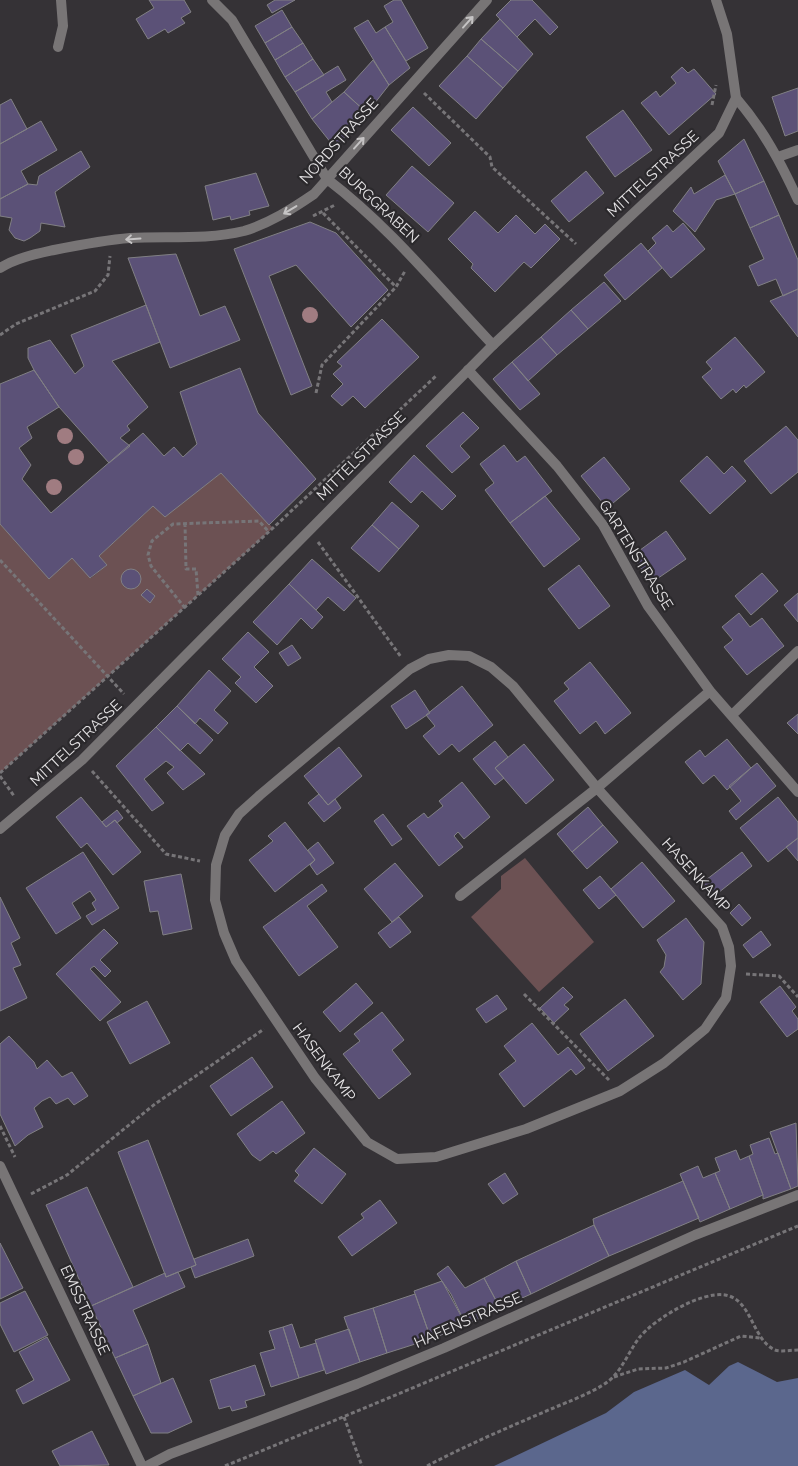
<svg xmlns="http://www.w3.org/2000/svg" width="798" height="1466" font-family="Raleway,sans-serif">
<rect width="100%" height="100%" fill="#353236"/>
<path fill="#6c5153" d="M221 473 273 528 0 773V524L49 578 72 558 91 578 107 565 99 556 153 506 180 504Z
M525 858 594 942 539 992 471 917 501 889V876Z"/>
<path fill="#5b678d" d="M738 1362 777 1382 798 1378V1466H494L606 1413 634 1392 685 1370 709 1385 729 1366Z"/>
<path fill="#5b5177" stroke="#818084" d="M149 0H184L191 12 181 18 185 23 168 33 165 29 148 39 136 19 154 8Z
M275 0H295L272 13 267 5Z
M394 0H401L428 48 406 61 385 27 393 22 384 6Z
M511 0H532L558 27 550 35 535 19 517 37 496 15Z
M282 10 292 27 265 43 255 26Z
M500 19 533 54 518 71 481 39Z
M368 20 376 33 385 27 410 68 389 85 354 28Z
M292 27 303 43 275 60 265 43Z
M481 39 518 71 503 88 467 56Z
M303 43 313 59 285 77 275 60Z
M467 56 503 88 476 119 439 86Z
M313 59 324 75 295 92 285 77Z
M373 60 389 85 367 113 344 92Z
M338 66 346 80 326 92 332 102 312 119 295 92Z
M682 67 688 73 694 69 716 94 669 135 641 103 656 91 660 97 676 83 671 77Z
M798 88V131L785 136 772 97Z
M344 92 367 113 335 148 312 119Z
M11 99 27 129 0 144V105Z
M413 107 451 143 429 166 391 130Z
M623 110 652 150 615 177 586 137Z
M41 121 57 150 21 171 28 184 0 199V144Z
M744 139 764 181 735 194 718 161Z
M81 151 90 167 55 192 65 227 41 223 40 231 30 238 24 241 15 238 9 230 12 218 0 216V199L28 184 37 185 39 176Z
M412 166 454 203 428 232 386 195Z
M586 171 604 193 569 222 551 201Z
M256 173 269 206 249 211 250 215 231 220 230 216 213 220 205 186Z
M725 175 735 194 716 200 695 232 673 211 691 187 694 194Z
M764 181 779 215 750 228 735 194Z
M475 211 498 233 516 215 535 234 545 224 560 239 531 268 524 262 495 292 471 268 473 264 448 239Z
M779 215 798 260V289L783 296 776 279 758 286 749 266 764 259 750 228Z
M310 222 336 233 388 290 351 327 296 265 269 276 312 386 291 395 234 249Z
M683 223 705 249 671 278 648 251 656 243 652 238 667 225 673 232Z
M641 243 662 268 625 300 604 275Z
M176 254 200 316 225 306 240 340 170 368 128 258Z
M604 282 621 301 588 329 571 310Z
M798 289V337L770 301Z
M146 305 160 342 112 361 148 407 127 426 130 430 120 438 130 446 109 463 59 407 34 370 28 358V348L50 340 75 374 84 366 71 335Z
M571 310 588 329 557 355 541 337Z
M382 319 419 357 365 408 353 396 342 406 331 396 343 384 333 374 342 366 337 362Z
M541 337 557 355 528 381 512 362Z
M735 337 765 372 746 388 744 385 736 393 733 389 721 399 702 377 712 369 706 362Z
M512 362 540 394 520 410 493 379Z
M240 368 258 413 316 479 269 525 221 473 165 517 153 506 99 556 107 565 90 578 72 558 49 579 0 524V384L34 370 59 407 27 427 32 438 19 448 31 465 22 479 51 513 143 433 164 456 174 447 183 457 197 444 180 392Z
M463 412 479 428 460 446 470 457 452 473 426 446Z
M786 426 798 440V472L771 494 744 461Z
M504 445 517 462 525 456 552 491 510 523 485 490 494 483 480 464Z
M414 455 456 496 442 510 422 491 411 503 389 482Z
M707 456 724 474 732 466 746 481 710 514 680 481Z
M604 457 630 489 607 508 581 476Z
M545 496 580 539 544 567 510 523Z
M392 502 419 526 399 549 372 525Z
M372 525 399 549 379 572 351 548Z
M666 531 686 559 651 583 632 556Z
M312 559 356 598 344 611 328 597 316 610 289 584Z
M579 565 610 606 579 629 548 589Z
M121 579a10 10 0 1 1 20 0a10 10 0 1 1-20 0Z
M762 573 778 591 751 615 735 596Z
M289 584 323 617 312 629 301 618 277 645 253 622Z
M147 589 155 596 150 603 141 595Z
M798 593V622L784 605Z
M739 613 750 627 762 618 784 646 747 675 724 647 733 640 722 627Z
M248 632 269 652 254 667 273 686 256 703 235 683 241 677 222 659Z
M292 645 301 658 288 666 279 653Z
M590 662 631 713 605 734 596 721 580 734 554 701 569 689 564 683Z
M209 670 231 691 214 710 228 723 218 734 200 718 195 724 177 706Z
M462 686 493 725 459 752 452 744 439 755 423 736 435 726 426 715Z
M415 690 430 713 406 729 391 706Z
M177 706 213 740 200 754 188 743 180 751 156 727Z
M798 714V734L787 723Z
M156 727 205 774 183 790 167 773 174 767 166 761 144 779 164 803 152 811 116 766Z
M727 739 751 768 727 790 714 775 703 784 685 762 700 750 705 757Z
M495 741 508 757 495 768 504 778 495 785 473 759Z
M524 744 554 780 526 804 495 768Z
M339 747 362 776 328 805 304 776Z
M757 763 776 786 736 820 729 811 741 801 729 786Z
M462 782 490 817 464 839 458 832 454 836 463 847 439 866 407 826 424 813 428 818 443 806 439 801Z
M319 794 328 805 335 799 341 808 324 822 308 803Z
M81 797 106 827 115 820 141 852 113 875 87 843 81 848 56 817Z
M778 797 798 822V838L768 862 740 828Z
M588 807 603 825 572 852 557 834Z
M117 810 123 818 117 823 115 820 106 827 102 822Z
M383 814 402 839 392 846 374 821Z
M285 822 315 860 275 892 249 860 273 841 268 836Z
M603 825 618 842 587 869 572 852Z
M798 838V861L786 847Z
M318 842 334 863 317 875 310 865 315 860 308 850Z
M83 852 119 908 92 925 86 916 96 910 92 903 96 900 90 891 72 903 81 918 56 934 26 888Z
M742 852 752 866 713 897 702 883Z
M642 862 675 901 643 928 611 889Z
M395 863 423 896 392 922 364 889Z
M181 874 192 929 163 935 158 911 150 912 144 881Z
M600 876 616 895 599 909 583 890Z
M322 884 327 891 307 906 338 947 299 976 263 927Z
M0 897 20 938 11 943 21 965 13 968 27 998 0 1011Z
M739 904 751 918 742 926 730 913Z
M399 917 411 932 390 948 378 933Z
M686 918 704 942 701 984 683 1000 660 972 664 967 666 955 657 940Z
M104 929 118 943 100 960 111 971 105 977 94 966 90 969 121 1002 100 1021 56 974Z
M761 931 771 945 753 958 743 945Z
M356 983 373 1003 340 1032 323 1012Z
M780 986 796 1007 792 1011 798 1019V1029L787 1037 760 1002Z
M563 987 573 997 564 1005 569 1009 554 1023 540 1008Z
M497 995 507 1009 486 1023 476 1009Z
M625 999 654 1036 608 1071 580 1034Z
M147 1001 170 1043 130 1064 107 1022Z
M382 1012 404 1040 392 1050 411 1074 379 1099 343 1054 360 1041 354 1034Z
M532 1023 558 1055 568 1047 585 1068 576 1075 571 1069 524 1107 499 1074 516 1061 504 1046Z
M9 1036 34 1062 37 1069 47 1060 62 1077 72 1072 88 1096 74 1105 68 1098 56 1104 50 1097 42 1101 34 1108 43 1127 28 1135 15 1146 0 1114V1044Z
M252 1057 273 1087 231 1116 210 1086Z
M282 1101 305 1133 276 1154 273 1151 260 1161 252 1155 237 1134Z
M796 1123 798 1186 791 1189 770 1132Z
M769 1138 775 1154 778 1153 791 1189 763 1199V1195L749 1156 753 1154 750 1145Z
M148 1140 196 1265 166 1277 118 1152Z
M314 1148 346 1174 322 1204 294 1181 299 1175 295 1171Z
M736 1150 740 1160 749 1156 763 1195 730 1209 715 1173 720 1171 715 1158Z
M698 1166 703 1178 715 1173 730 1209 700 1222 680 1174Z
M505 1173 518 1194 503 1204 488 1184Z
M683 1181 699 1218 609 1256 594 1225 593 1219Z
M87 1187 133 1287 91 1306 46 1205Z
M380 1200 397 1223 352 1256 338 1237 364 1218 361 1214Z
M594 1225 609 1256 531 1294 516 1261Z
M248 1239 254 1256 195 1278 191 1267 196 1265 194 1259Z
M0 1243 23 1288 0 1299Z
M516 1261 531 1294 500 1308 484 1278Z
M448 1266 465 1288 484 1278 500 1308 466 1325 451 1294 437 1274Z
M178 1272 185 1287 133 1310 148 1344 115 1358 91 1306 165 1273 166 1277Z
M442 1281 466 1325 431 1339 414 1291Z
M25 1291 48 1335 14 1352 0 1324V1303Z
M415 1294 431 1339 387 1353 373 1308Z
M373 1308 387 1353 360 1362 344 1317Z
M292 1324 300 1348 316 1343 324 1370 299 1378 283 1327Z
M283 1327 299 1378 271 1387 260 1353 275 1349 269 1331Z
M349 1329 360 1362 326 1374 315 1340Z
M47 1337 70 1380 23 1404 16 1390 34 1380 19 1352Z
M148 1344 161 1383 133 1396 115 1358Z
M255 1365 265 1395 245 1401 247 1407 232 1411 230 1406 219 1409 210 1380Z
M173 1378 192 1422 168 1433H151L133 1396Z
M92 1431 109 1465 60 1466 52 1451Z"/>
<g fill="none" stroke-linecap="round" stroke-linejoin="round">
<path stroke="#777578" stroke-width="3" stroke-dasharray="4 2.5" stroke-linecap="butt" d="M424 93 490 157 492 167 576 244
M712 105 716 85
M323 213 396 287
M313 216 335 205
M0 335 16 324 95 291 108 275 110 256
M316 393 322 365 396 287 405 271
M185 523 186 569H196L198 595
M318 542 401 657
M0 560 124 694
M185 608 151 566 148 555 152 541 173 524 259 521 269 532
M92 771 166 854 200 861
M0 773 273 528 436 376
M0 776 14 796
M746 974 779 976 798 997
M524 994 609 1080
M0 1126 15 1157
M31 1194 67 1175 155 1104 264 1029
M614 1377 638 1369 666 1368 684 1362 741 1336 760 1338
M344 1417 362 1466
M225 1466C416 1387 607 1306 798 1226
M427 1466C467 1445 509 1427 551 1409 567 1402 603 1389 614 1376 624 1365 630 1350 639 1338 654 1319 701 1291 725 1295 752 1299 752 1340 775 1350 781 1352 792 1350 798 1350"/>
<path stroke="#787576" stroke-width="10" d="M58 47 63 26 61 0"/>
<path stroke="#787576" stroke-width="10" d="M212 0 232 20 327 179C390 227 439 288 493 345
M736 98C763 129 781 163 798 200
M778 157 798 150
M0 268C16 258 36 254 54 250 79 245 104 240 130 238 167 236 207 240 244 231 270 223 292 209 314 194L487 0
M468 370 557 466 603 525 648 606 710 691 798 792
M449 655 469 656 491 667 513 686 597 788 722 927 729 947 731 966 726 998 705 1029 664 1063 620 1091 526 1129 436 1157 397 1159 367 1142 315 1078 236 961 224 933 215 900 216 865 225 835 239 814 260 795 410 669 429 659Z
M732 715 798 651
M460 896 597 788 710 691
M147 1466 170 1454 357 1384 444 1348 695 1235 798 1195"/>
<path stroke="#787576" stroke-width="10" d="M0 829 82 760 493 345 719 133 736 98 727 34 716 0
M0 1166 142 1466"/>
</g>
<g fill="#a07c81">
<circle cx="310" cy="315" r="8"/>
<circle cx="65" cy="436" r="8"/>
<circle cx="76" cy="457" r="8"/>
<circle cx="54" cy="487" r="8"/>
</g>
<defs><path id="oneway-shaft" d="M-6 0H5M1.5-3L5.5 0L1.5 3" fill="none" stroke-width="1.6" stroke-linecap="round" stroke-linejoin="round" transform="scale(1.25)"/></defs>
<g stroke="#c5c3c4">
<use href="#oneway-shaft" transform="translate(468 22) rotate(-48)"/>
<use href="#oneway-shaft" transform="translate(359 143) rotate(-48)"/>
<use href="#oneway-shaft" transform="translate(290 210) rotate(149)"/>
<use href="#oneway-shaft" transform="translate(133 239) rotate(176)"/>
</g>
<g text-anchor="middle" stroke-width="4.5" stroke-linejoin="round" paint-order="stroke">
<g font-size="15" fill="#e6e4e6" stroke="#2b292c">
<text transform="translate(339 141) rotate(-48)" y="5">NORDSTRASSE</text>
<text transform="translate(653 174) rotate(-43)" y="5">MITTELSTRASSE</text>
<text transform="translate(379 205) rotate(43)" y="5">BURGGRABEN</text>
<text transform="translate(361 456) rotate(-45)" y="5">MITTELSTRASSE</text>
<text transform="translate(636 555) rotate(58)" y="5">GARTENSTRASSE</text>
<text transform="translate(76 743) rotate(-43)" y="5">MITTELSTRASSE</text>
<text transform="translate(696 875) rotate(48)" y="5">HASENKAMP</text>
<text transform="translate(324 1062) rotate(53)" y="5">HASENKAMP</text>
<text transform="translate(85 1310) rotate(65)" y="5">EMSSTRASSE</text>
<text transform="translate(468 1320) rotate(-24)" y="5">HAFENSTRASSE</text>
</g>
</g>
</svg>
